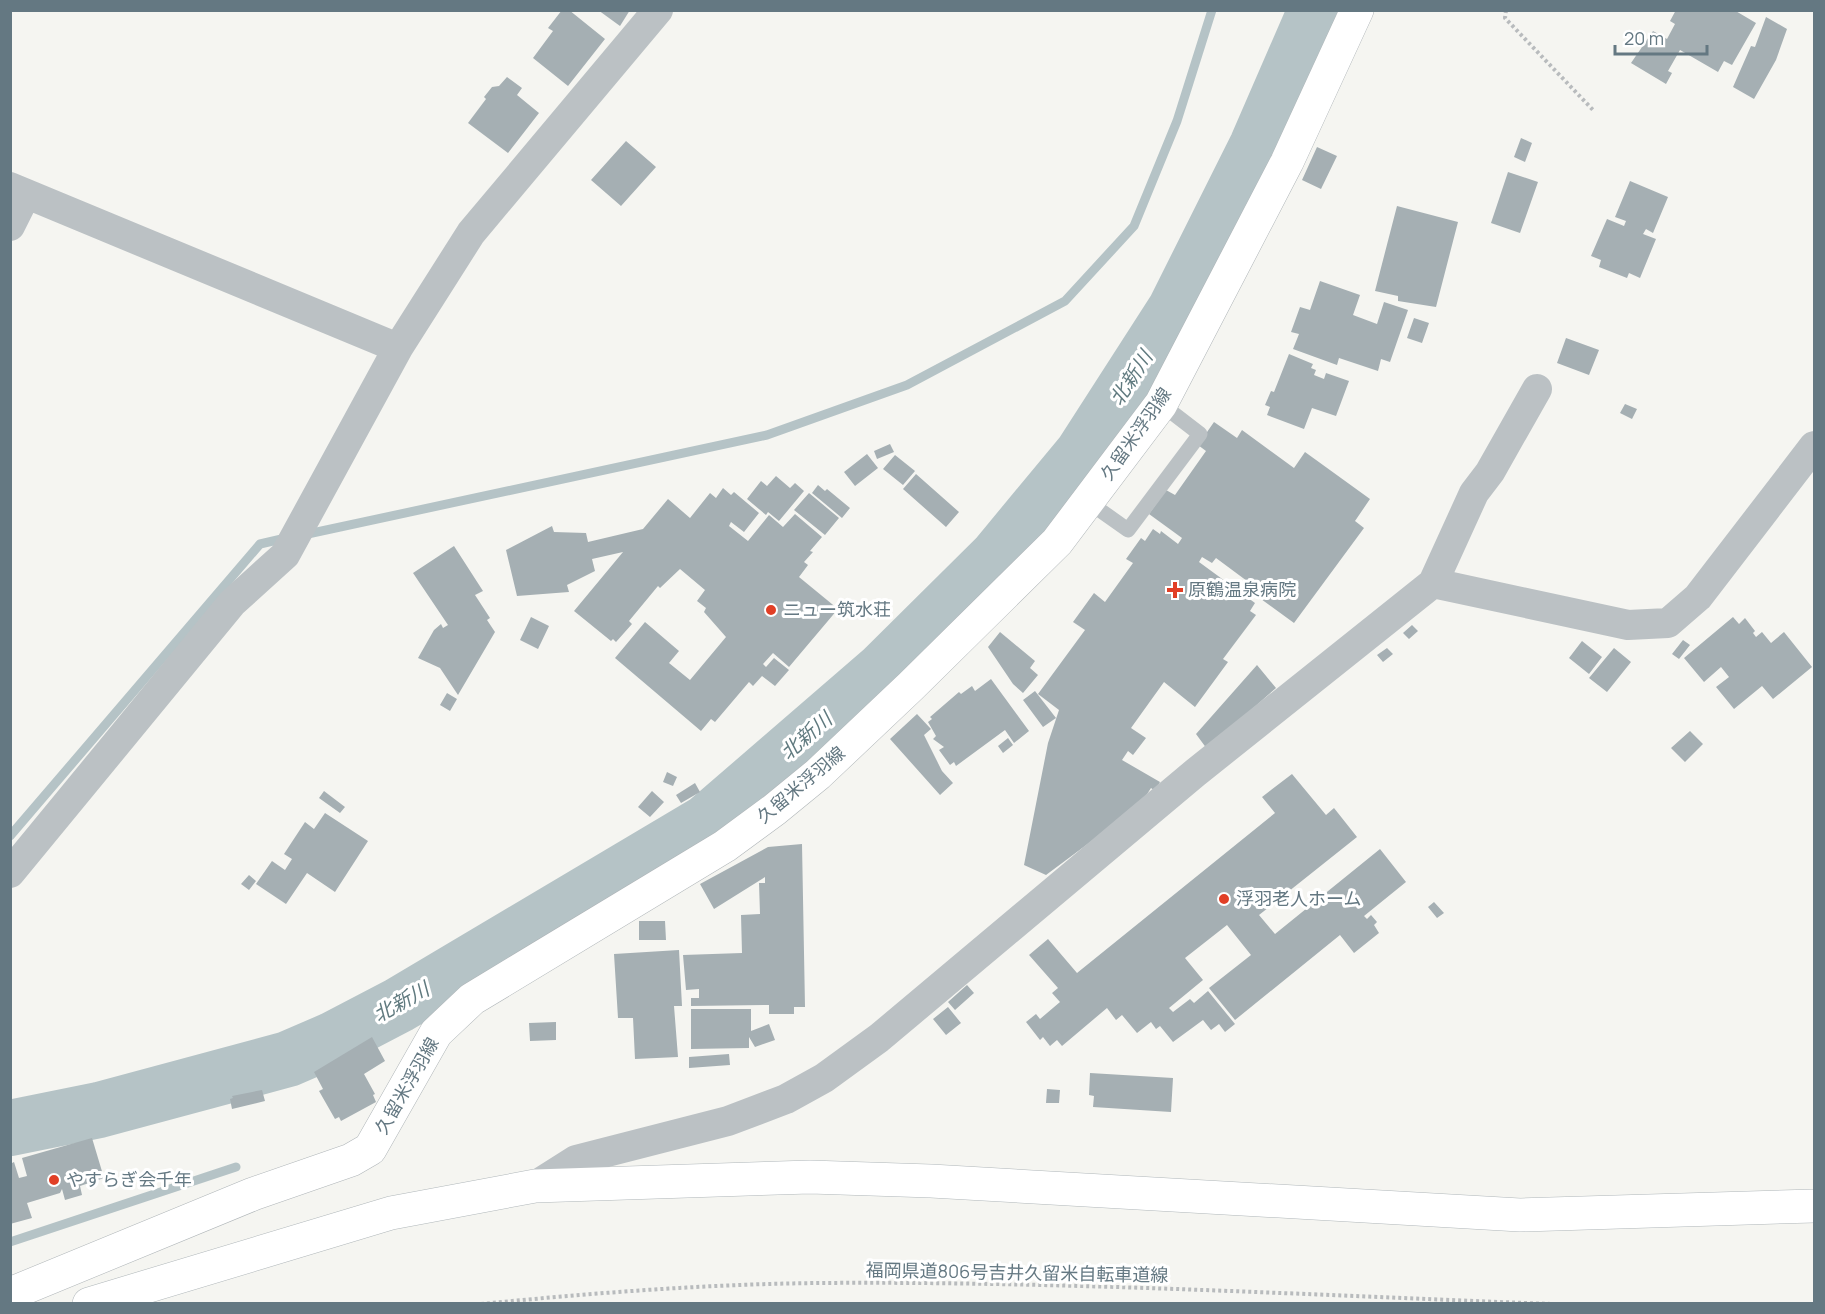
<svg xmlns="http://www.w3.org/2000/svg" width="1825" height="1314" font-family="Manrope,'Noto Sans JP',sans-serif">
<rect width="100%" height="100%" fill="#f5f5f1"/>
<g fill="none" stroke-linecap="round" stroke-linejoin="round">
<path stroke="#b5c3c6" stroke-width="9" d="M303 535 767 435 907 385 1065 301 1134 226 1177 121 1212 10
M10 836 260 544 286 538
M10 1242 236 1167"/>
<path stroke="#b5c3c6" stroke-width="56" d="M10 1128 99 1110 288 1059 332 1040 399 1005 707 822 883 670 996 558 1083 453 1175 310 1257 146 1316 10"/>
</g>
<path fill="#a5afb3" d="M562 10H569L605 39 568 86 533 58 553 31 548 28Z
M598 10H630L620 26Z
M1676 10H1734L1756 23 1732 65 1724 61 1718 72 1680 50 1668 71 1672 73 1666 84 1631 63 1653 31 1667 39 1675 24 1670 21Z
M1766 17 1787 29 1776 60 1754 99 1733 87 1751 46 1755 47Z
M507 77 522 88 517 95 539 113 508 153 468 123 486 99 484 97 492 87 499 86Z
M1521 138 1532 143 1525 162 1514 157Z
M626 141 656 167 621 206 591 180Z
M1317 147 1337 156 1321 189 1302 180Z
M1508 172 1538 182 1520 233 1491 223Z
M1630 181 1668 197 1653 233 1646 229 1643 234 1656 239 1640 278 1629 273 1627 278 1599 267 1601 260 1591 256 1607 219 1624 226 1626 221 1615 217Z
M1397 206 1458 222 1436 307 1398 301V296L1375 291Z
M1320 281 1360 295 1353 315 1377 324 1384 302 1408 310 1390 362 1381 359 1378 371 1339 358 1337 365 1293 349 1299 334 1291 332 1300 307 1310 310Z
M1414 318 1429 323 1422 343 1407 338Z
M1566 338 1599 350 1589 375 1557 363Z
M1289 354 1313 364 1311 368 1316 370 1314 375 1324 379 1326 373 1349 381 1336 416 1312 408 1304 429 1267 415 1270 407 1265 405 1271 391 1274 392Z
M1625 404 1637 409 1632 419 1620 413Z
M1214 422 1237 438 1242 430 1294 468 1305 452 1370 499 1355 521 1364 528 1294 623 1243 586 1247 581 1216 558 1212 563 1202 557 1199 562 1255 603 1250 611 1256 615 1223 659 1228 662 1195 707 1164 682 1131 728 1146 738 1133 755 1128 751 1122 760 1160 782 1155 791 1151 788 1140 805 1046 875 1024 865 1048 743 1059 710 1038 694 1085 630 1073 622 1094 593 1105 602 1133 563 1126 559 1141 538 1145 541 1153 529 1160 534 1161 531 1178 544 1182 538 1149 514 1166 490 1175 495 1206 451 1198 445Z
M890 444 894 452 877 459 874 451Z
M867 454 878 468 855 486 844 472Z
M895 455 915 471 903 485 883 469Z
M916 474 959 512 946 527 903 489Z
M776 476 790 488 795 483 804 491 779 521 768 512 766 515 747 499 761 481 767 486Z
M818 485 825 491 827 489 850 508 842 518 812 493Z
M723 488 731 495 734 492 759 513 744 532 731 522 729 526 748 541 769 515 783 527 795 514 822 537 810 551 813 552 804 562 808 565 799 577 838 609 789 667 773 653 763 664 766 667 774 658 789 670 775 686 762 676 753 686 749 682 715 722 711 719 701 731 615 658 645 622 679 651 669 663 690 680 726 637 704 612 706 608 697 601 705 590 680 569 660 588 658 586 629 621 632 624 616 642 613 639 611 641 574 611 623 552 592 559 595 571 567 585 569 592 517 596 506 550 552 526 554 532 586 533 588 542 643 529 668 499 690 518 710 493 716 498Z
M809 493 839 518 825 535 794 510Z
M454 546 483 591 475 595 490 618 487 620 495 632 458 695 440 668 418 658 434 630 441 624 443 628 448 625 413 573Z
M531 617 549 626 538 649 520 640Z
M1733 617 1739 624 1745 618 1755 631 1753 633 1756 637 1762 632 1771 643 1784 632 1812 667 1773 699 1762 686 1734 709 1716 687 1729 677 1721 667 1704 682 1684 658Z
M1412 625 1418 631 1409 639 1403 633Z
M1000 632 1035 661 1030 668 1038 675 1023 693 1013 684 988 647Z
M1683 640 1690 645 1679 659 1672 654Z
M1582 641 1602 657 1589 674 1569 658Z
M1387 648 1393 654 1383 662 1377 655Z
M1614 648 1631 662 1607 692 1589 678Z
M1257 665 1276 688 1207 749 1196 734Z
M991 679 1029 731 1014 743 1005 730 956 766 954 762 950 765 939 750 944 747 933 739 936 736 928 722 932 719 930 717 959 692 961 694 972 686 975 691Z
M1035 691 1056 718 1043 727 1023 700Z
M447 693 457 699 450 711 440 705Z
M917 714 931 729 924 735 942 771 953 783 940 795 890 739Z
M1690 731 1703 744 1685 762 1671 748Z
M1008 738 1013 745 1003 753 998 746Z
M667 772 677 777 673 786 663 782Z
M1292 774 1326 815 1334 808 1357 837 1259 915 1275 934 1380 849 1406 882 1364 916 1367 919 1371 915 1377 922 1374 925 1379 933 1354 953 1340 935 1235 1020 1209 988 1251 955 1227 925 1185 958 1203 980 1169 1008 1173 1012 1190 999 1194 1003 1208 991 1235 1024 1225 1032 1219 1024 1211 1030 1203 1020 1173 1042 1160 1026 1156 1029 1151 1022 1137 1033 1122 1015 1116 1020 1107 1008 1062 1046 1057 1040 1050 1046 1043 1037 1040 1040 1026 1022 1036 1014 1040 1019 1060 1002 1052 993 1058 988 1029 955 1048 939 1077 973 1275 813 1262 797Z
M695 783 700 792 681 803 676 795Z
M324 791 345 807 340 813 319 798Z
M652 791 664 802 650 817 638 807Z
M325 813 368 841 335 892 307 873 286 904 256 884 272 861 285 870 292 859 284 854 305 822 314 829Z
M802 844 805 1007H794V1014H769V1005L691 1006V998H699V989L686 990 683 955 742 953 741 915 760 914 759 883H765V877L714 909 700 884 768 847Z
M249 875 256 881 249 890 241 884Z
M1434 902 1444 913 1437 918 1428 907Z
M639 921H665L666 940H639Z
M679 950 682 1006H674L678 1057 635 1059 633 1018H618L614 954Z
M967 985 974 993 955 1010 948 1002Z
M948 1007 961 1023 946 1035 933 1019Z
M691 1009H751V1031L769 1024 775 1040 755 1047 749 1037V1048L691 1049Z
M556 1022V1040L530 1041 529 1023Z
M372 1037 385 1061 364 1074 375 1094 373 1095 376 1102 341 1121 339 1117 335 1119 319 1091 323 1089 314 1072Z
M729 1054 730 1065 689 1068V1057Z
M1090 1073 1173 1078 1171 1112 1093 1107 1094 1096 1089 1095Z
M1047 1089 1060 1090 1059 1103H1046Z
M262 1090 265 1101 232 1109 230 1099 233 1098 232 1096Z
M92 1138 104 1178 80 1186 82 1195 65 1200 62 1189 60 1193 27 1203 32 1218 10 1224V1164L14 1162 19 1178 27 1176 22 1158Z"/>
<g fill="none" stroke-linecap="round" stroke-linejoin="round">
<g stroke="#b0b7ba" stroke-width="34">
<path id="secondary" d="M89 1304 391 1213 535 1186 810 1177 931 1181 1520 1215 1814 1206"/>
</g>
<g stroke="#afb5b8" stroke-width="34">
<path id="primary" d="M10 1294 253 1194 351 1160 370 1149 436 1033 472 999 725 846 774 810 818 774 911 686 1057 542 1161 404 1287 162 1357 10"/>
</g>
<path stroke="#b8bbbd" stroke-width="4" stroke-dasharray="3 3" stroke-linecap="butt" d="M1506 10 1505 18 1593 110
M481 1304C593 1293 707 1284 820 1283 1064 1281 1309 1295 1552 1304"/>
<path stroke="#bbc1c4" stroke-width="15" d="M1087 501 1128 530 1200 434 1161 404"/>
<path stroke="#bbc1c4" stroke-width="30" d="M10 187 398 348
M10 226 26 194
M1433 583 1628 625 1668 623 1698 597 1814 446
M10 873 232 603 285 555 398 348 471 233 658 10
M535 1186 576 1160 728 1121 786 1099 824 1078 879 1038 1195 773 1433 583 1474 493 1490 472 1537 389"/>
<use href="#secondary" stroke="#fff" stroke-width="33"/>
<use href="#primary" stroke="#fff" stroke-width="33"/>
</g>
<g fill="#e13f26" stroke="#fff" stroke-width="2">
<path d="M1172 581h6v6h6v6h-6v6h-6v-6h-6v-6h6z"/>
<circle cx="771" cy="610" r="6"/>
<circle cx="1224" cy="899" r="6"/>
<circle cx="54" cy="1180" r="6"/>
</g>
<g text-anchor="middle" stroke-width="6" stroke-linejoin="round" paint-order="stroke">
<g font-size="18" fill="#647882" stroke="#fff">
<text transform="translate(1136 434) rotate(-55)" y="6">久留米浮羽線</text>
<text transform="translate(801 785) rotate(-40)" y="6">久留米浮羽線</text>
<text transform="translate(407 1086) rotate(-60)" y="6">久留米浮羽線</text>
<text transform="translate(1017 1273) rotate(1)" y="6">福岡県道806号吉井久留米自転車道線</text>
</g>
<g font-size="18" fill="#647882" stroke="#fff" text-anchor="start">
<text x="1188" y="596">原鶴温泉病院</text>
<text x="783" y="616">ニュー筑水荘</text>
<text x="1236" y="905">浮羽老人ホーム</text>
<text x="66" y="1186">やすらぎ会千年</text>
</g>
<g font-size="20" font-style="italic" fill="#607a7f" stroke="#fff">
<text transform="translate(1131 378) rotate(-57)" y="7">北新川</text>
<text transform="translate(806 736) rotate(-41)" y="7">北新川</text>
<text transform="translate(401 1002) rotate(-29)" y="7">北新川</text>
</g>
</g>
<rect width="1825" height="1314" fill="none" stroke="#647882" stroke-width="24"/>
<path d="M1615 45v9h92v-9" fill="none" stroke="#647882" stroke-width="3"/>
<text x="1624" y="45" font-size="18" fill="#647882" stroke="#ffffff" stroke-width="4.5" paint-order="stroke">20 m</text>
</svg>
